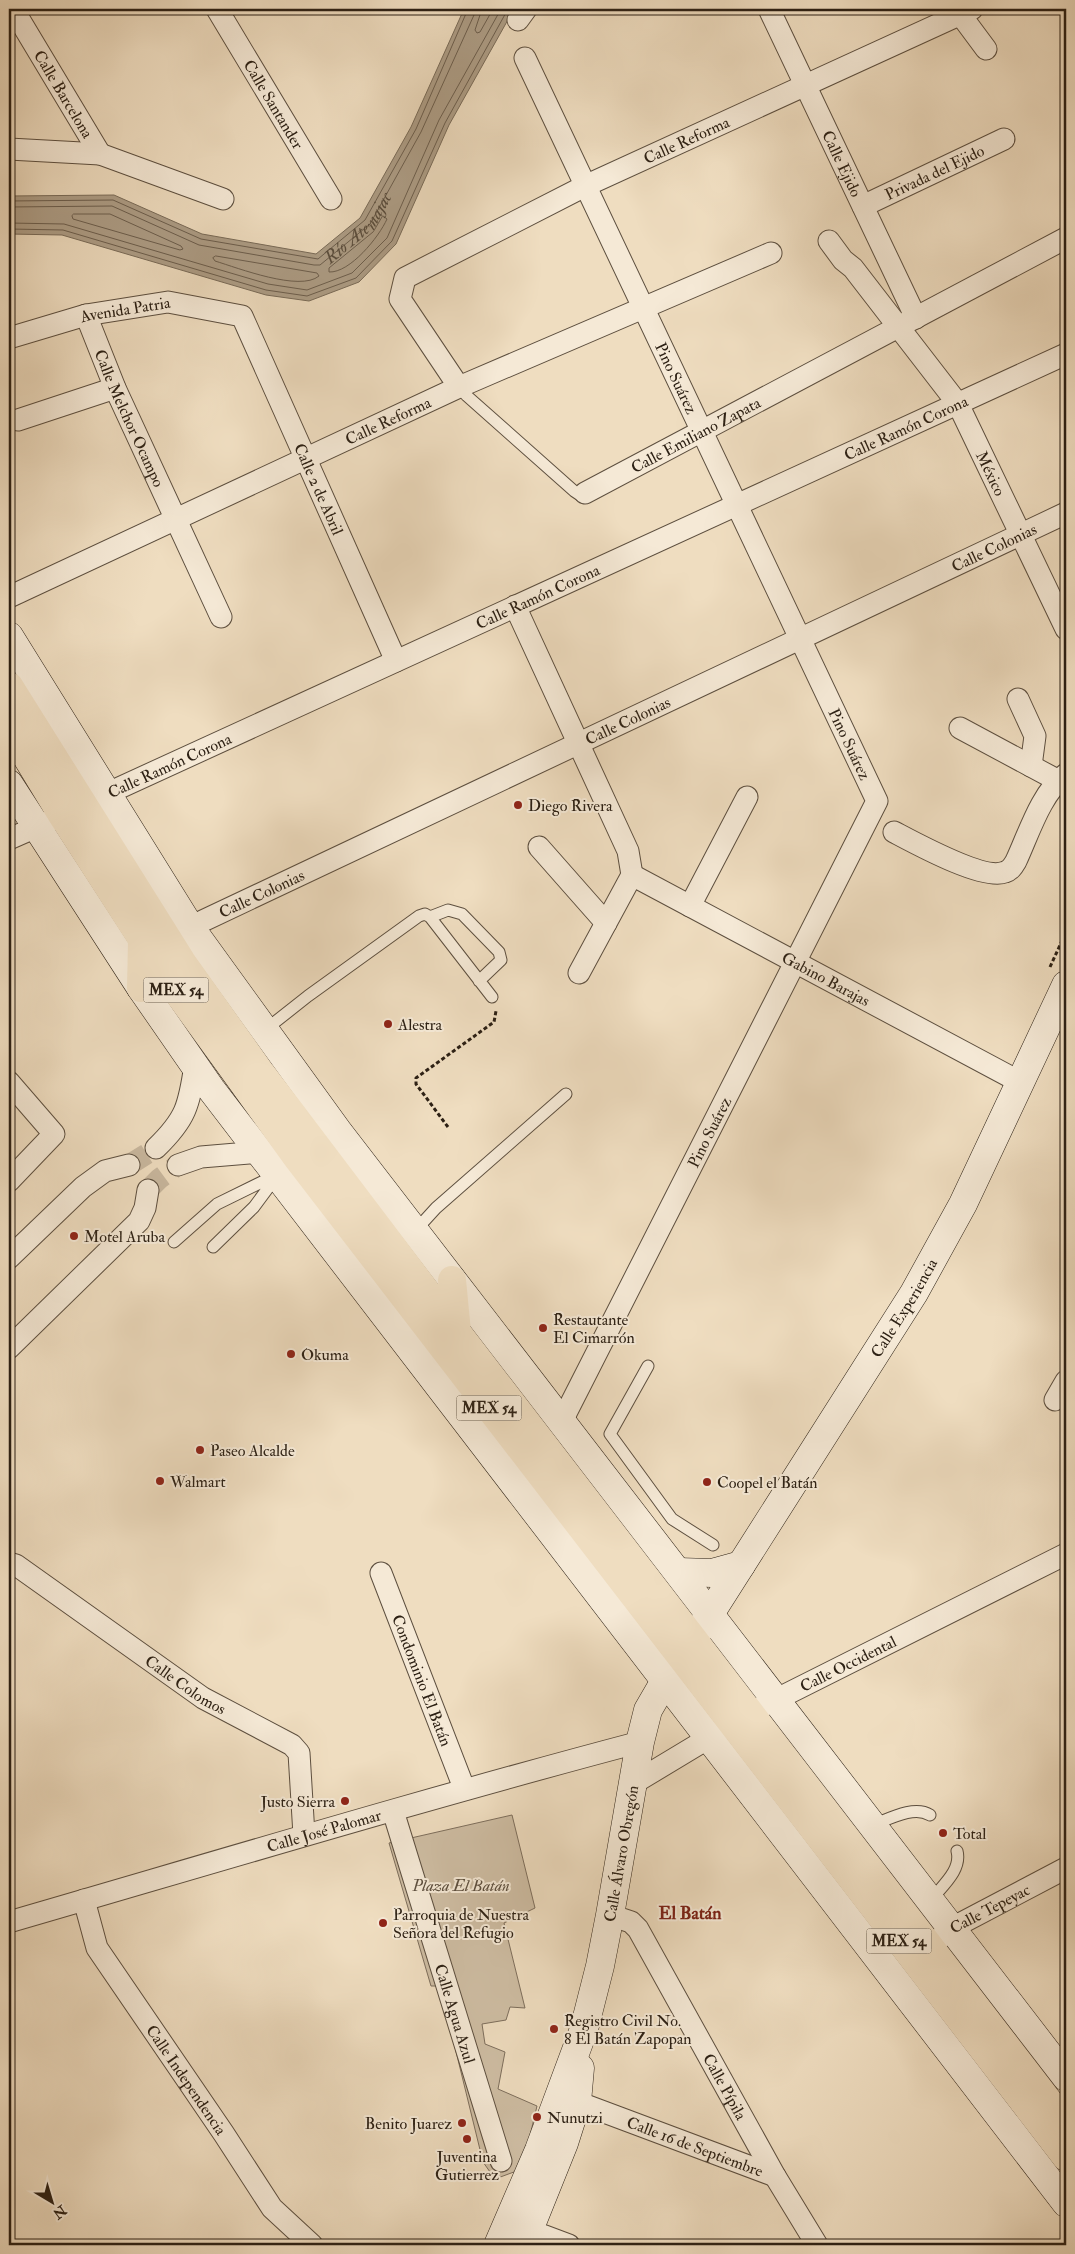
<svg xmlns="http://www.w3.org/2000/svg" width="1075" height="2254" font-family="'IM FELL Double Pica',serif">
<rect width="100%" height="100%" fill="#efddc0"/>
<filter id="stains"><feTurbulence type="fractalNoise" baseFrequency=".004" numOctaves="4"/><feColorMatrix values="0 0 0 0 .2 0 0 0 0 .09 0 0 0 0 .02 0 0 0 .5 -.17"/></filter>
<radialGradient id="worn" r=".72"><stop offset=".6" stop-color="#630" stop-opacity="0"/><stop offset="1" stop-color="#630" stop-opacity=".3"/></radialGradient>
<path fill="#cebda3" stroke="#7d6e5c" d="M512 1815 535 1908 504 1923 525 2008 510 2007 506 2020 482 2024 485 2044 505 2052 498 2089 537 2106 522 2169 495 2179 483 2162 440 1986H431L389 1843Z"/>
<path fill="#ad9d86" stroke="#796b58" d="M464 9H514L449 125 396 244 359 282 309 301 266 295 62 235 9 234V196L114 195 202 234 316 254 360 218 411 127Z"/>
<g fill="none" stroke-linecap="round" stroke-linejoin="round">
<g stroke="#6c5e4d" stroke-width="1">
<path d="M482 9 475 30 477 33 480 32 493 9"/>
<path d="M9 201 113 200 201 239 318 259 365 220 416 129 468 9"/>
<path id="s1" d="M9 207 112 206 199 245 314 265H320L370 224 421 132 474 15 475 9"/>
<path d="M74 214H110L181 246 183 249 180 250 73 219 72 216Z"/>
<path d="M383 216 387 219C379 237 350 273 329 272V268L373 232Z"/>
<path d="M9 223 64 224 268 284 307 290 352 273 387 238 439 120 501 9"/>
<path d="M9 229 63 230 266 290 307 296 356 278 392 241 445 123 508 9"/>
<path d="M216 256 317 273 319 276C300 292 238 268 215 261L213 258Z"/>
</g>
<path stroke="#c8b79e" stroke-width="21" stroke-dasharray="21 11" stroke-linecap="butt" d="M129 1165 156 1148
M148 1190 159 1179 178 1165"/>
<g stroke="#5d4f3f" stroke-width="13">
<path id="lane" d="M459 387 467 396 574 491 580 495 585 493
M430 917 448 910 462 914 499 952 501 960 479 981
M265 1030 308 996 419 916 425 914 430 917 492 997
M415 1231 436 1208 566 1094
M174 1242 217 1204 278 1174
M213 1247 254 1207 277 1176
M648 1366 610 1434 672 1519 713 1545
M873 1825C889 1819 914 1805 930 1815
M931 1900C942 1886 962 1870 957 1851"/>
</g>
<g stroke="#5d4f3f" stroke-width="23">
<g id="street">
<path id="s2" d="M13 9 100 154"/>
<path id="s3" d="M217 9 331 199"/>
<path id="s4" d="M769 9 916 318"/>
<path d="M960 14 986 49"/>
<path d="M518 20 526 9"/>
<path id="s5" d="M525 58 877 801 562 1421"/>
<path d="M9 149 100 154 223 199"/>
<path id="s6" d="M863 206 1004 139"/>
<path id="s7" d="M829 241 843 260 853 268 958 404 1066 629"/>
<path id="s8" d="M86 315 115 388 221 617"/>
<path id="s9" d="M9 338 86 315 168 302 242 316 396 661"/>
<path id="s10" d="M459 387 400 299 405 278 585 186 972 9"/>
<path d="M18 420 115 388"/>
<path id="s11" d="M585 493 1066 238"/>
<path id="s12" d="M9 597 459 387 771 253"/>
<path d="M515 606 628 851 632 875 579 973"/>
<path d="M1018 699 1035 736 1031 766"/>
<path d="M960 728 1057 780 1066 783"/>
<path id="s13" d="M93 800 1066 354"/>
<path d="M894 832C915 843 984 881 1005 872 1011 870 1013 866 1016 861 1029 833 1041 793 1066 774"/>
<path d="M9 839 50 821"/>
<path d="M539 847 606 923"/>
<path id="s14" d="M632 875 1020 1082"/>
<path d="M690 906 747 797"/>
<path id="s15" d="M190 927 1066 513"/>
<path d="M9 1082 54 1134 9 1181"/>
<path d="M156 1148C186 1119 189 1106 195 1065"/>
<path d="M178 1165 201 1157 260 1152"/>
<path d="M9 1258 83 1187 105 1171 129 1165"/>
<path d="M9 1348 139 1221 145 1208 148 1190"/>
<path d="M1055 1400 1066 1381"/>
<path id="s16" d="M9 1563 16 1565 203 1698 292 1745 299 1753 304 1835"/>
<path id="s17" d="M381 1573 464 1788"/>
<path id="s18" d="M763 1706 1066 1554"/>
<path d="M634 1783 722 1730"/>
<path id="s19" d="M393 1811 501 2161"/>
<path id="s20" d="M84 1900 97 1948 224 2134 272 2208 312 2245"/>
<path id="s21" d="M610 1915 631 1922 638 1929 775 2176 817 2245"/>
<path id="s22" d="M9 1922C219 1861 428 1798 640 1742"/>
<path id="s23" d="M940 1938 952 1928 1066 1868"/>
<path id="s24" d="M564 2097 775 2176"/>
<path d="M529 2230 569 2245"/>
</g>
</g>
<g stroke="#2c2014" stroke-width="29">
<g id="secondary">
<path d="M9 636 190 927 337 1130 1066 2077"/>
<path d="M9 784 141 988 211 1089 1066 2203"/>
<path d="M679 1572 712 1573 741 1565"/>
<path id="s25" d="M701 1628 914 1293 963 1204 1066 985"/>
<path id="s26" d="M498 2245 539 2150 584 2029 600 1966 610 1915 640 1742 648 1710 673 1667"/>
<path d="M523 2245 564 2143 577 2102 580 2068"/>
</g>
</g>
<g stroke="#2c2014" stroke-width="29">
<path id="primary" d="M9 686 182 962 261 1073 457 1332 1066 2124
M9 728 62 815 165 975 298 1159 1066 2157
M141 988 142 941
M452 1280 457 1332"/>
</g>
<path stroke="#2c2014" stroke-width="3" stroke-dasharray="4 2.5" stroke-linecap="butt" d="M1050 967 1066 932
M448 1127 416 1084V1078L494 1022 496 1011"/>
<use href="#lane" stroke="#f5e9d6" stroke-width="11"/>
<use href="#street" stroke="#f5e9d6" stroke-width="21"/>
<use href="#secondary" stroke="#f5e9d6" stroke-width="28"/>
<use href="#primary" stroke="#efddc0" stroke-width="28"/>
</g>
<g fill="#8f2418" stroke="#f5e9d6" stroke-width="2">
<circle cx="518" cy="805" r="5"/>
<circle cx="388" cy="1024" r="5"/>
<circle cx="74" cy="1236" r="5"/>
<circle cx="543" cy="1328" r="5"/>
<circle cx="291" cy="1354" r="5"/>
<circle cx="200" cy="1450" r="5"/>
<circle cx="160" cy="1481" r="5"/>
<circle cx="707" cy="1482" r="5"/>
<circle cx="345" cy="1801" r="5"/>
<circle cx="943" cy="1833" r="5"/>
<circle cx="383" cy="1923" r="5"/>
<circle cx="554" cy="2029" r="5"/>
<circle cx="537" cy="2117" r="5"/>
<circle cx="462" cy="2123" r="5"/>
<circle cx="467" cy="2139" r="5"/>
</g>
<g text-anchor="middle" stroke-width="4" stroke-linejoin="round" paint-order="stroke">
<g fill="#f5e9d6" stroke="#685c4e" stroke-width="1">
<rect x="143.5" y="977.5" width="65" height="25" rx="4"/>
<rect x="456.5" y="1395.5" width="65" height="25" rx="4"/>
<rect x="866.5" y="1928.5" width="65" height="25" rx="4"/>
</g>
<g font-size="15" font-weight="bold" fill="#2c2014">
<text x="176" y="995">MEX 54</text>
<text x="489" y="1413">MEX 54</text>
<text x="899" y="1946">MEX 54</text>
</g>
<g font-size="16" fill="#2c2014" stroke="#f5e9d6">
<text dy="6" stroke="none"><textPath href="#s2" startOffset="99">Calle Barcelona</textPath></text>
<text dy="6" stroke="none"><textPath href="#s3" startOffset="111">Calle Santander</textPath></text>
<text dy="6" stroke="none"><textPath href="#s10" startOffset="441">Calle Reforma</textPath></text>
<text dy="6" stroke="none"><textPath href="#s4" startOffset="171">Calle Ejido</textPath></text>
<text dy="6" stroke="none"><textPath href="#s6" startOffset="79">Privada del Ejido</textPath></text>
<text dy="6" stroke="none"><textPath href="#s9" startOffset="120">Avenida Patria</textPath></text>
<text dy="6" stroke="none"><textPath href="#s5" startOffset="354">Pino Suárez</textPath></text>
<text dy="6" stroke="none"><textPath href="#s8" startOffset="112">Calle Melchor Ocampo</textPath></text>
<text dy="6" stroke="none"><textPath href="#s12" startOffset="418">Calle Reforma</textPath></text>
<text dy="6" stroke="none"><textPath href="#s13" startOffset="894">Calle Ramón Corona</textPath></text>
<text dy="6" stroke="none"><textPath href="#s11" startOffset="125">Calle Emiliano Zapata</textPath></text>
<text dy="6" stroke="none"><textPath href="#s7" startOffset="285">México</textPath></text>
<text dy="6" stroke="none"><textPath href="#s9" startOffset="428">Calle 2 de Abril</textPath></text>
<text dy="6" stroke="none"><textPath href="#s15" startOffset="889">Calle Colonias</textPath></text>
<text dy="6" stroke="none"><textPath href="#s13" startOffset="489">Calle Ramón Corona</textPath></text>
<text dy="6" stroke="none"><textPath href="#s15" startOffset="484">Calle Colonias</textPath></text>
<text dy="6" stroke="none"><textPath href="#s5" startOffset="759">Pino Suárez</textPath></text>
<text dy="6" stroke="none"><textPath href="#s13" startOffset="84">Calle Ramón Corona</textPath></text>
<text dy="6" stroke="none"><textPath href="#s15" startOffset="79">Calle Colonias</textPath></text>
<text dy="6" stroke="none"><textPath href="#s14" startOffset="220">Gabino Barajas</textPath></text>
<text transform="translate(709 1132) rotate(-63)" y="6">Pino Suárez</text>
<text dy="6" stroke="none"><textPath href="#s25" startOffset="379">Calle Experiencia</textPath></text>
<text dy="6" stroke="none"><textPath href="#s18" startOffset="95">Calle Occidental</textPath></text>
<text dy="6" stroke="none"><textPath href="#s17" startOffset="115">Condominio El Batán</textPath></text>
<text dy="6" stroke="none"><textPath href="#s16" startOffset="215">Calle Colomos</textPath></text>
<text dy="6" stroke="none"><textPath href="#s22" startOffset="328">Calle José Palomar</textPath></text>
<text dy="6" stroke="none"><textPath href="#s26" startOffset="412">Calle Álvaro Obregón</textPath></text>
<text dy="6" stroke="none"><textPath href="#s23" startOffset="58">Calle Tepeyac</textPath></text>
<text dy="6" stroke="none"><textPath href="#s19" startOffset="212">Calle Agua Azul</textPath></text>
<text dy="6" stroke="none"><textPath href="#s20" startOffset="209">Calle Independencia</textPath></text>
<text dy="6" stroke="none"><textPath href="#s21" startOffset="212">Calle Pípila</textPath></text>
<text dy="6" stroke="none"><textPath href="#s24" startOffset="140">Calle 16 de Septiembre</textPath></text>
</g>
<g font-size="16" fill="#2c2014" stroke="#f5e9d6" text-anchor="start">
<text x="528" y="811">Diego Rivera</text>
<text x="398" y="1030">Alestra</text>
<text x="84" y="1242">Motel Aruba</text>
<text x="553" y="1325">Restautante<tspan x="553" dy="18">El Cimarrón</tspan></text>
<text x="301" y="1360">Okuma</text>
<text x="210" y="1456">Paseo Alcalde</text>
<text x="170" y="1487">Walmart</text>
<text x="717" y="1488">Coopel el Batán</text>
<text x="335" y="1807" text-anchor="end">Justo Sierra</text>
<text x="953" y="1839">Total</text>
<text x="393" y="1920">Parroquia de Nuestra<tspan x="393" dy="18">Señora del Refugio</tspan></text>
<text x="564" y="2026">Registro Civil No.<tspan x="564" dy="18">8 El Batán Zapopan</tspan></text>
<text x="547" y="2123">Nunutzi</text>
<text x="452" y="2129" text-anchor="end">Benito Juarez</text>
<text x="467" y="2162" text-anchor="middle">Juventina<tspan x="467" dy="18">Gutierrez</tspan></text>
</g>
<g font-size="16" font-style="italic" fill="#5d4f3f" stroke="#f5e9d6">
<text x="461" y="1891">Plaza El Batán</text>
</g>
<g font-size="18" font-style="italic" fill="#594c3c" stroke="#f5e9d6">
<text dy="6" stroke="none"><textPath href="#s1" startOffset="375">Río Atemajac</textPath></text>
</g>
<g font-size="18" font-weight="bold" fill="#7a1f14" stroke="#f5e9d6">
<text x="690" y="1919">El Batán</text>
</g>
</g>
<rect width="1075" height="2254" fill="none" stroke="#efddc0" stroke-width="30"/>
<rect x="10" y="10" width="1055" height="2234" fill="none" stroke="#2c2014" stroke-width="2.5"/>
<rect x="15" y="15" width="1045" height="2224" fill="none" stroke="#2c2014"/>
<g transform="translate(52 2202) rotate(142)" stroke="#f5e9d6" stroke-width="4" paint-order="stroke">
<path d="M0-4L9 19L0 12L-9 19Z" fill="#2c2014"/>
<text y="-8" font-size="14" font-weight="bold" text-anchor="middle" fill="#2c2014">N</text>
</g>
<rect width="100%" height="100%" filter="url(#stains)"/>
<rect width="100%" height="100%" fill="url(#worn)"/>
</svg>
